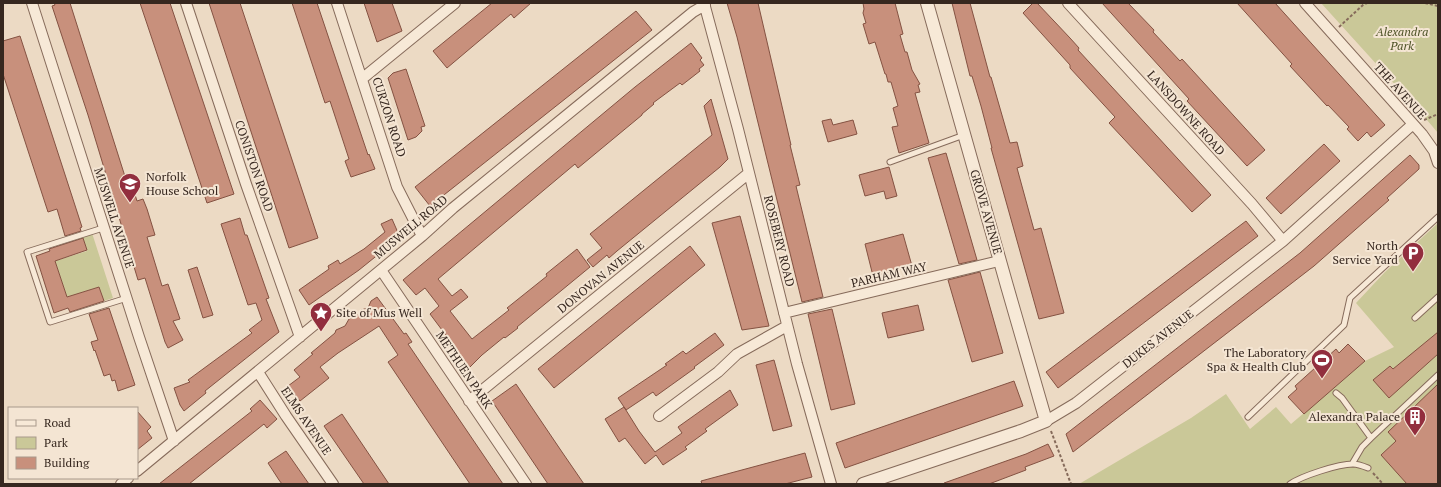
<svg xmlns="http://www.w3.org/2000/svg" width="1441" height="487" font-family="'PT Serif',serif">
<rect width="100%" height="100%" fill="#ecdac4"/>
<path fill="#cac898" d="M1321 3H1438V133L1427 120Z
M1438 223V484H1079L1191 418 1226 394 1250 429 1276 407 1291 424 1365 361 1394 347 1356 303 1385 272Z
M92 233 113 298 104 301 99 287 67 297 55 261 87 251 82 236Z"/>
<path fill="#c8907c" stroke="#845242" d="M54 3H70L128 186 132 185 137 201 143 199 147 209 155 235 147 237 162 286 168 284 180 319 173 321 183 340 168 348 165 342 145 278 138 280 88 115 52 6 55 5Z
M140 3H170L234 194 207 203Z
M209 3H240L318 238 289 248Z
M292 3H317L368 155 369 154 375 169 351 177 345 161 349 159 330 101 325 103Z
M364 3H392L402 31 377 42Z
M492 3H531L514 18 511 14 447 68 433 51Z
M727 3H758L791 145H790L800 185 796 186 823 297 802 302 737 37Z
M863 3H895L902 30 903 34 900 35 905 52H907L912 70 920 84 918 85 920 92 915 93 929 143 899 153 892 127 898 126 893 108 898 106 891 82H888L886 74H885L875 42 869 44 863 24 866 23 863 13 864 9Z
M952 3H970L990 77H991L1010 143 1017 142 1023 166 1017 168 1034 230 1041 228 1064 313 1039 319 991 148H992L981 106 972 76H970Z
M1033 3H1037L1070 38 1079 48 1078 50 1211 195 1192 212 1109 123 1115 117 1070 68V65L1023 13Z
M1102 3H1128L1154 30 1153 32 1180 61 1182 59 1265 150 1247 166 1187 101 1189 99Z
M1237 3H1275L1385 125 1371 137 1367 132 1358 141 1347 129 1349 127 1328 105 1327 106 1290 66 1292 64Z
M636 11 652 30 430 206 415 187Z
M20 36 82 227 80 228 81 231 65 236 57 209 48 212 3 74V41Z
M691 43 702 58 700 60 704 65 699 69 700 71 682 85 680 83 653 103 654 104 642 114V115L578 168 575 164 438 279 452 296 461 289 468 297 450 311 472 339 509 310 507 308 547 276 546 274 577 249 590 267 517 327 518 328 505 338 504 337 482 355 469 368 458 356 460 354 430 314 439 306 425 288 416 295 403 280 635 87Z
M406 69 425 126 421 127 422 131 416 137 408 140 388 78 393 73Z
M711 99 728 159 720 167 617 251 609 258 607 255 593 267 587 260 602 248 590 234 712 135 704 106Z
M831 119 833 125 853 120 857 134 828 142 822 121Z
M1324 144 1340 161 1281 214 1266 198Z
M946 153 977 260 959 264 928 158Z
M1410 155 1419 165V169L1387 198 1389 200 1314 266 1073 452 1066 434 1300 253Z
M889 167 897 196 886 199 884 191 865 196 859 175Z
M740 216 769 326 742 330 712 223Z
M240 218 245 235H247L269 298 266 299 279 332 215 383 205 391 206 393 184 411 180 405 174 388 190 382 188 380 252 333 249 330 262 320 256 303 248 305 221 224Z
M392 219 399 235 387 241 390 245 359 270 309 305 299 290 329 269 328 266 338 260 340 264 364 249 385 232 381 224Z
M1246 221 1258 236 1058 388 1046 372Z
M903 234 912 266 873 276 865 244Z
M83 238 87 250 55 261 67 297 99 287 104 301 70 312 68 308 54 313 36 256 50 251 49 249Z
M690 246 705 265 554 388 538 369Z
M197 267 213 315 203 318 188 270Z
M980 272 1003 353 972 362 948 280Z
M377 297 404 334 406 333 412 342 408 344 503 484H470L388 362 398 355 379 326 338 353 320 367 329 378 300 401 288 386 300 377 294 370 313 354 311 353 335 333 336 330 345 326 349 319 359 314 361 310 368 308 371 301Z
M918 305 924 330 888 338 882 313Z
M109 308 135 385 118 391 115 380 112 381 110 374 104 376 95 350 94 351 91 342 98 340 89 314Z
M832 309 855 404 831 410 808 314Z
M1438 332V354L1389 398 1373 380 1390 366 1393 369Z
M715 333 724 345 694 367 695 368 656 396 653 392 626 410 618 398 667 365 665 364 683 351 686 354Z
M1348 344 1365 361 1304 414 1288 397 1297 389 1295 386 1336 349 1339 353Z
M774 360 792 426 773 431 756 365Z
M1014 381 1023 406 845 468 836 443Z
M516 384 562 452 584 484H548L492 401Z
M1438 384V484H1407L1381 455 1396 441 1388 432Z
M730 390 738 405 705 429 707 431 685 447 687 449 663 465 656 455 645 464 625 438 619 442 605 419 624 407 639 431 655 452 682 433 678 427Z
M260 400 277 419 267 428 264 424 189 484H159L252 411 250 409Z
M137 411 151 427 147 431 152 438 137 450Z
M342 414 350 426 389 484H364L324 426Z
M1048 444 1054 456 1025 467 1026 470 989 484H944V483L1026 454Z
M286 451 302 474 309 484H282L279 480 268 463Z
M805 453 812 477 785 484H702L701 481Z"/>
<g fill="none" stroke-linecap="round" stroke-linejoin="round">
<g stroke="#866b5b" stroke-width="7">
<path id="service" d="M890 162 964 135
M103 228 27 252 50 322 127 298
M1415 318 1438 297
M1336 393 1342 398 1371 438 1362 447 1352 464
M1248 417 1344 325 1350 298 1438 217
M1371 438 1438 375
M1290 484C1302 476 1338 464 1353 464 1358 464 1363 466 1368 468"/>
</g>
<g stroke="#866b5b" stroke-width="12">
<path id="minor" d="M32 3 139 337 174 441
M186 3 246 184 300 337
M337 3 397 187 422 236
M704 3 738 129 797 364 831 484
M1068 3 1252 204 1283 241
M1305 3 1422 134 1434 151 1438 163
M363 78 455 3
M381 270 526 484
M784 313 999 261
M258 372 286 416 333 484
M469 401 749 173
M659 416 718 372 737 354 787 326
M1046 421 1076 403 1283 241 1413 124
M137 471 422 236 453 208 693 12 705 5
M121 484 128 478"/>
</g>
<g stroke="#866b5b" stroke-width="14">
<path id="tertiary" d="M863 484 1021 431 1046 421 1007 286 927 3"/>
</g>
<path stroke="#866b5b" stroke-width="2" stroke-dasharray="3 2" stroke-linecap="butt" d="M1425 3 1438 6
M1339 27 1363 5 1367 3
M1424 120 1438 114
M1051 431 1071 484
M1373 473 1383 484"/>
<use href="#service" stroke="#f7e9d7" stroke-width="5"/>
<use href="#minor" stroke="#f7e9d7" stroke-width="10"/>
<use href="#tertiary" stroke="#f7e9d7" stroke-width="12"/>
</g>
<defs>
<g id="school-pin" transform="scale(1.15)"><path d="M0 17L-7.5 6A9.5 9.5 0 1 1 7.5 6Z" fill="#922e3e" stroke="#f4e5d3"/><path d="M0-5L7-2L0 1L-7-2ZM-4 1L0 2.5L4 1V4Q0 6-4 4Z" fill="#fff"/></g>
<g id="parking-pin" transform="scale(1.15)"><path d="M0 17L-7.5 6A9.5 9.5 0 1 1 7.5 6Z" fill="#922e3e" stroke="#f4e5d3"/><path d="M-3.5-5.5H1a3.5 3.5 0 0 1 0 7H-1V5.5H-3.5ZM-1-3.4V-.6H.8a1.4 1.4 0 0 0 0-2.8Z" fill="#fff"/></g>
<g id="sight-pin" transform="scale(1.15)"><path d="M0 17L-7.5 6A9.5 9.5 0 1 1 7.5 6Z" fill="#922e3e" stroke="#f4e5d3"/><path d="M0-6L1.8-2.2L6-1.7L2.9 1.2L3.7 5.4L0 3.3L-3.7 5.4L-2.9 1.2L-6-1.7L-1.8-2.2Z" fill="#fff"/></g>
<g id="stadium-pin" transform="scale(1.15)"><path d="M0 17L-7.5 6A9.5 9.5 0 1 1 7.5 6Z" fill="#922e3e" stroke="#f4e5d3"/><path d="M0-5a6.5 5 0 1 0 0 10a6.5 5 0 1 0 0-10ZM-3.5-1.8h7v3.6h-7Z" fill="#fff"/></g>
<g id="building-pin" transform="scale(1.15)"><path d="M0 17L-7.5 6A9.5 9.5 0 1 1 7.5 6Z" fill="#922e3e" stroke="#f4e5d3"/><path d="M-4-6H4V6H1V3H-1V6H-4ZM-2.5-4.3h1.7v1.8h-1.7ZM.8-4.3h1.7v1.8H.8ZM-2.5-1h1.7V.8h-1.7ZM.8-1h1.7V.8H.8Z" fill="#fff"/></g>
</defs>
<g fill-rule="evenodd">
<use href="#school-pin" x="130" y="184"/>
<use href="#parking-pin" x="1413" y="253"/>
<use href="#sight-pin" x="321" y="313"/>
<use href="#stadium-pin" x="1322" y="360"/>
<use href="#building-pin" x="1415" y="417"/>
</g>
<g text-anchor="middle" stroke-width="4" stroke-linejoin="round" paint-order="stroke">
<g font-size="12" font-style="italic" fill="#4d5226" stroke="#f4e5d3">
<text x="1402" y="36">Alexandra<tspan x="1402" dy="14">Park</tspan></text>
</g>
<g font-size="12" fill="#36271f" stroke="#f4e5d3">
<text transform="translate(1400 91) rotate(48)" y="4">THE AVENUE</text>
<text transform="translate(1186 113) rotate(48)" y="4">LANSDOWNE ROAD</text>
<text transform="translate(389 117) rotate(72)" y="4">CURZON ROAD</text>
<text transform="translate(254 166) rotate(71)" y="4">CONISTON ROAD</text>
<text transform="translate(986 212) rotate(74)" y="4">GROVE AVENUE</text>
<text transform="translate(114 218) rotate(72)" y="4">MUSWELL AVENUE</text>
<text transform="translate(411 227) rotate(-40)" y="4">MUSWELL ROAD</text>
<text transform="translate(779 241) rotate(76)" y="4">ROSEBERY ROAD</text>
<text transform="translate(889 275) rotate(-13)" y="4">PARHAM WAY</text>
<text transform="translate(601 277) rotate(-39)" y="4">DONOVAN AVENUE</text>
<text transform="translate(1158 339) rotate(-38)" y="4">DUKES AVENUE</text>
<text transform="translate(464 370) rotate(56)" y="4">METHUEN PARK</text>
<text transform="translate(306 421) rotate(56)" y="4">ELMS AVENUE</text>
</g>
<g font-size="12" fill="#36271f" stroke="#f4e5d3" text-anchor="end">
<text x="146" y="181" text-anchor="start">Norfolk<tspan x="146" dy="14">House School</tspan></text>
<text x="1398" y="250">North<tspan x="1398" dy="14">Service Yard</tspan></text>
<text x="336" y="317" text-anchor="start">Site of Mus Well</text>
<text x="1306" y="357">The Laboratory<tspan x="1306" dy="14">Spa &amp; Health Club</tspan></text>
<text x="1400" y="421">Alexandra Palace</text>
</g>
</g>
<rect width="1441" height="487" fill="none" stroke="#36271f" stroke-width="8"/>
<rect x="8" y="407" width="130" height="72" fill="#f4e5d3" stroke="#a8998b"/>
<rect x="16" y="420" width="20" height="6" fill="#f7e9d7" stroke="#a8998b"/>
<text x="44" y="427" font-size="12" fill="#36271f">Road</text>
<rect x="16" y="437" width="20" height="12" fill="#cac898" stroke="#a8998b"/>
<text x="44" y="447" font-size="12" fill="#36271f">Park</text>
<rect x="16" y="457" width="20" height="12" fill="#c8907c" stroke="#a8998b"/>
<text x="44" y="467" font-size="12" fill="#36271f">Building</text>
</svg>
